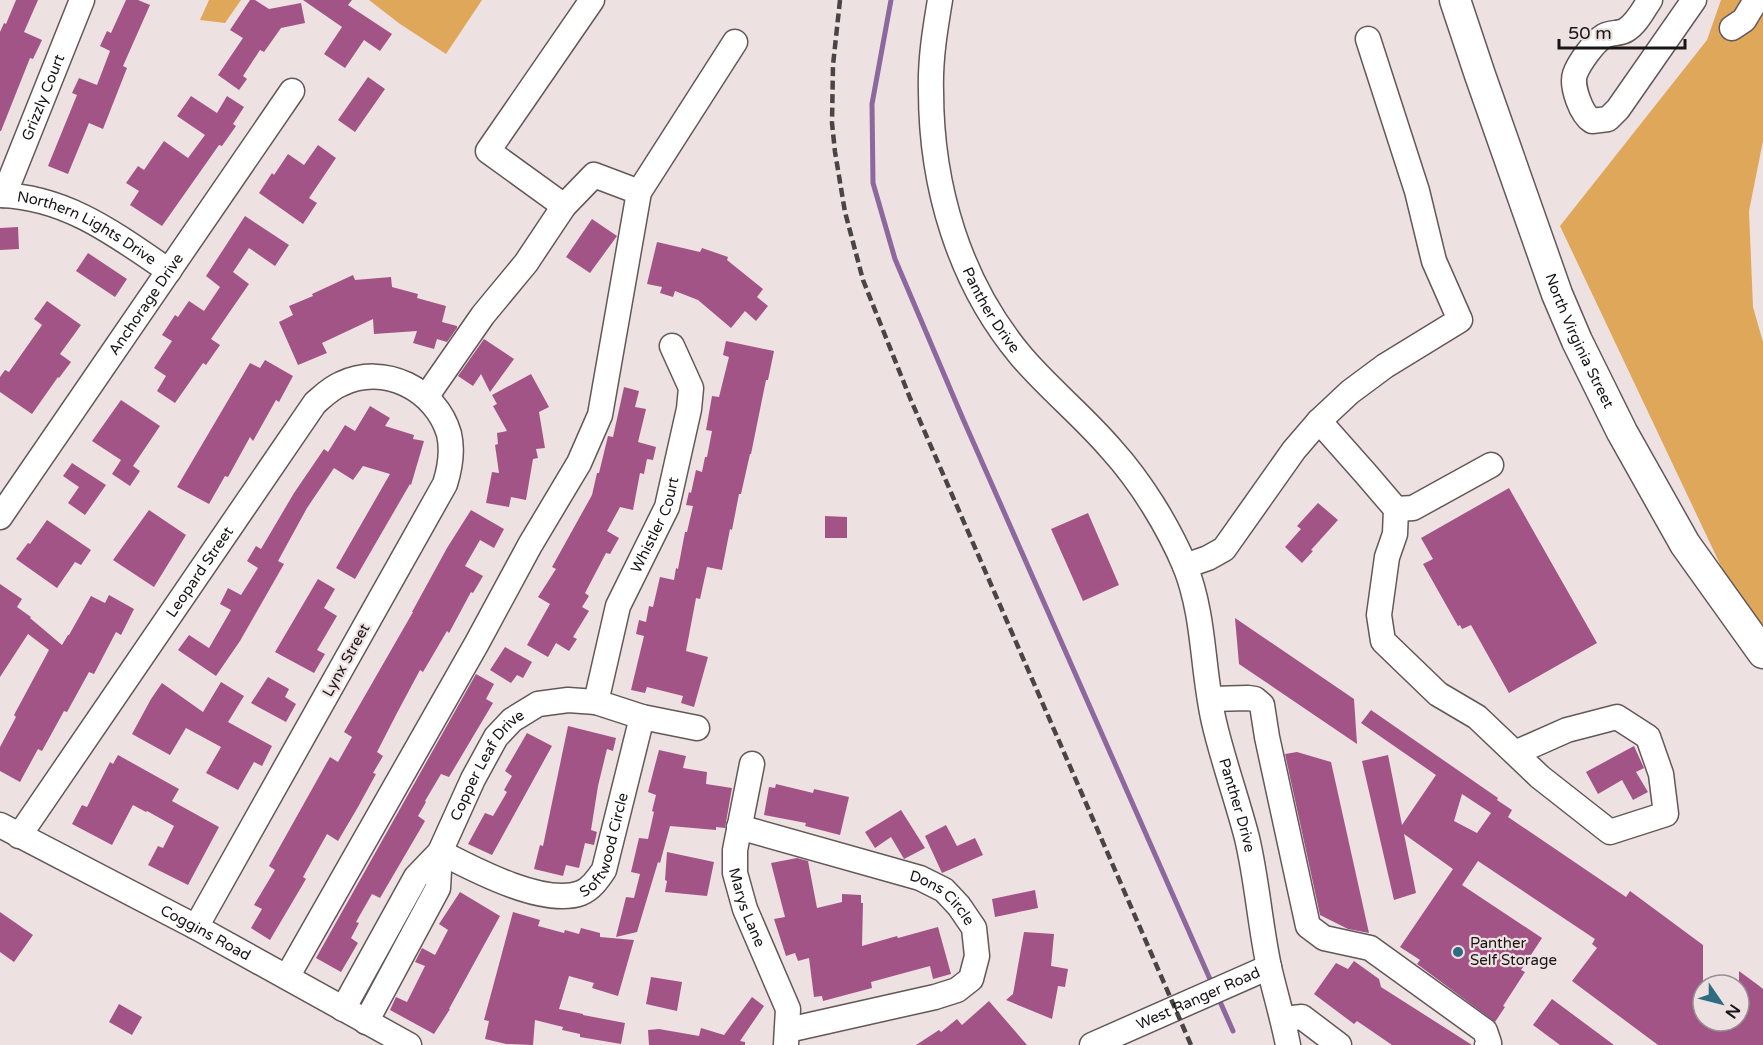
<svg xmlns="http://www.w3.org/2000/svg" width="1763" height="1045" font-family="'Varela Round',sans-serif">
<rect width="100%" height="100%" fill="#eee1e2"/>
<path fill="#dfa75a" d="M209 0H241L225 23 200 20Z
M369 0H482L446 54 400 24Z
M1721 0H1763V141L1749 211 1753 307 1763 342V630L1737 600 1560 226 1707 40Z"/>
<g fill="none" stroke-linecap="round" stroke-linejoin="round">
<path stroke="#8c689e" stroke-width="5" d="M891 0 872 104 873 183 895 259 963 419 1213 986
M1218 997 1233 1031"/>
</g>
<path fill="#a35486" fill-rule="evenodd" d="M16 0H38L24 32 42 40 33 59 30 58 1 131H0V32L4 23 6 24Z
M126 0H138L150 5 123 66 127 68 103 129 89 123 68 174 48 166 77 95 72 93 79 78 97 85 110 51 100 46 107 31 111 33Z
M250 0H255L269 9 301 3 305 23 281 28 264 52 260 50 243 76 247 79 239 90 218 75 243 38 230 30Z
M303 0H352L348 5 392 34 380 51 364 40 345 68 324 54 342 27Z
M368 77 385 89 355 132 338 120Z
M191 96 217 113 227 96 244 107 233 124 236 126 222 146 219 145 162 226 130 205 139 191 126 183 138 166 144 170 164 141 188 158 205 135 177 116Z
M318 145 336 158 309 198 317 203 303 224 259 193 272 173 274 175 288 154 304 165Z
M245 216 289 245 275 266 249 248 233 272 249 284 211 339 220 345 206 365 203 363 175 403 157 391 166 376 154 368 172 341 162 335 175 315 178 317 189 301 204 311 220 287 206 276Z
M592 219 617 236 590 273 566 257Z
M18 227 19 249 0 250V228Z
M657 242 700 252 702 248 728 257 727 260 763 289 757 297 768 306 756 321 745 311 731 328 698 300 675 291 673 297 660 293 662 287 647 284Z
M88 253 127 279 115 297 76 271Z
M353 275 355 280 391 277 392 287 418 294 417 298 446 306 442 322 457 326V328L447 342 437 339 434 349 413 343 417 331 374 334 373 319 322 343 327 353 298 365 279 322 293 315 289 306 313 296 312 294Z
M47 301 81 325 60 354 71 362 59 378 58 377 32 414 0 392V377L5 370 9 372 42 325 34 319Z
M484 339 514 359 490 392 481 374 473 386 458 376Z
M726 341 774 351 768 380H766L751 454H750L741 494H739L732 530 730 529 722 570 707 567 700 599 696 598 686 651 708 657 694 707 681 703 683 696 647 687 645 693 631 690 644 636 636 634 639 620 646 622 649 606 653 607 660 577 674 580 676 568 678 569 685 532H687L693 506 686 505 689 492 691 493 696 470 702 472 705 457H707L712 431 706 430 712 396 719 397 729 357 723 355Z
M265 360 293 376 279 402 276 400 253 441 250 437 228 477 225 476 209 504 177 487 250 363 260 368Z
M531 374 549 407 539 412 545 448 536 449 538 458 533 459 526 500 511 497 509 507 486 503 492 472 499 473 495 445 498 444 497 433 507 431 493 406 497 404 492 395Z
M624 387 639 391 635 407 646 409 638 442 656 447 653 460 647 459 644 474 640 473 633 510 620 507 607 531 619 538 610 554 606 553 585 593 589 596 582 607 589 611 573 637 577 639 569 651 556 643 548 657 527 645 550 604 538 597 556 569 552 567 592 495 597 473H599L608 436 613 437Z
M121 400 160 426 133 466 140 471 130 486 112 474 121 460 92 441Z
M370 406 390 418 385 426 414 435 413 439 424 441 411 485 410 484 355 579 336 568 390 474 363 466 353 480 334 468 307 508 278 561 284 564 240 641 216 676 178 650 189 635 209 648 231 610 220 604 228 588 241 595 258 568 247 561 256 546 261 549 294 493 324 449 328 452 345 425 355 431Z
M72 463 106 485 85 515 68 503 79 487 63 476Z
M1509 488 1597 643 1509 693 1471 625 1462 629 1460 625 1458 626 1423 564 1433 559 1421 538Z
M1318 503 1338 520 1311 550 1313 551 1302 563 1285 547 1301 529 1297 526Z
M149 510 186 535 154 587 113 560Z
M471 510 504 529 494 548 480 540 465 566 483 576 473 593 471 592 449 633 447 631 423 672 420 670 397 713 377 752 383 756 373 773 376 774 358 807 338 841 327 834 303 877 306 879 270 940 251 928 262 909 254 905 275 870 269 866 330 757 338 762 352 737 344 732 413 612H412L447 548Z
M1088 513 1119 585 1083 601 1051 529Z
M825 516 847 517V538H825Z
M47 520 91 550 81 565 75 562 57 588 16 559 28 543 30 544Z
M318 579 335 589 324 608 337 616 317 650 325 654 314 673 275 652Z
M0 584 22 599 17 607 31 617 30 618 62 645 68 635H69L91 596 105 603 109 595 134 609 121 635 116 632 94 674 89 672 67 712 64 711 42 751 38 749 20 782 0 771V747L16 717 14 715 49 650 28 634 0 677Z
M1235 618 1354 699 1357 744 1239 664Z
M505 647 532 662 523 678 517 675 511 683 490 670Z
M476 674 494 684 486 699 493 703 449 777 441 774 425 801 426 802 418 816 425 821 380 898 372 894 356 922 359 923 351 938 358 943 341 972 316 958Z
M268 677 289 689 285 697 296 704 286 722 251 703Z
M221 682 244 696 228 722 272 746 262 766 254 762 238 790 206 773 221 747 186 728 170 755 132 734 151 699 162 683 203 712Z
M1371 710 1498 798 1497 800 1512 810 1508 817 1626 897 1630 891 1703 945V1021H1739V971L1758 985 1763 989V1045H1658L1572 981 1597 948 1592 944 1595 939 1478 861 1462 885 1542 938 1521 970 1525 972 1503 1006 1505 1007 1495 1022 1417 964 1420 960 1400 947 1453 869 1404 834 1416 893 1394 900 1362 761 1388 755 1402 825 1436 775 1361 723ZM1462 794 1491 813 1477 833 1454 821Z
M568 726 616 738 613 751 607 749 598 786 591 830 597 832 594 845 585 843 579 868 566 865 563 876 534 869 540 845 543 846Z
M527 733 552 746 492 855 468 844 485 813 493 816 507 792 504 790 512 776 505 771Z
M1634 746 1644 768 1636 772 1648 792 1633 800 1622 780 1598 794 1586 772Z
M659 750 686 756 683 768 707 772 706 784 732 788 725 828 716 827V830L670 826 660 863 658 862 637 932 616 937 626 897 634 898 640 874 631 872 639 838 648 839 654 812 652 811 656 795 648 792Z
M1297 752 1331 762 1369 933 1348 929 1320 915 1285 754Z
M118 755 179 789 172 801 219 827 188 885 148 865 158 846 163 848 174 826 147 811 146 812 133 805 112 845 72 824 82 805 87 807 110 762 113 764Z
M776 784 813 793 814 789 849 797 840 835 805 826 806 823 764 815 769 787 775 788Z
M901 810 925 848 904 859 891 837 875 848 865 832Z
M946 825 957 846 975 838 983 855 942 873 925 836Z
M667 852 714 862 707 896 665 892 667 881 665 880Z
M797 858 808 861 817 908 842 902V894L861 895V903H863L862 946 897 936 898 938 938 927 951 974 933 979 930 966 871 982 872 988 823 1001 822 996 814 997 809 958 798 961 795 953 786 956 774 919 785 917 771 863Z
M1035 890 1038 908 995 917 992 899Z
M460 892 500 916 449 1009H450L434 1034 390 1010 396 997 407 1002 425 966 415 962 422 948 435 955 448 930 439 924Z
M0 912 33 935 14 962 0 952Z
M513 912 540 920 538 926 564 933 565 930 579 934 581 928 600 933V937L634 940 618 996 592 988 594 983 569 976 559 1009 583 1014V1015L625 1023 621 1044 580 1037V1034L562 1030 563 1027 535 1020 533 1045 506 1044 485 1039 489 1021 484 1020Z
M1024 932 1054 934 1051 966 1068 969 1065 987 1058 986 1052 1019 1006 1000 1013 994Z
M1354 961 1379 979 1381 987 1472 1045H1392L1357 1021 1354 1024 1314 994 1336 963 1348 969Z
M651 977 682 982 677 1011 646 1004Z
M752 997 764 1006 740 1041 745 1042V1045H649L648 1030 659 1029 699 1036 701 1028 724 1035Z
M1552 999 1614 1045H1560L1533 1025Z
M989 1001 1027 1045H916L939 1030 941 1032 957 1019 962 1025Z
M119 1004 142 1017 132 1035 109 1022Z"/>
<g fill="none" stroke-linecap="round" stroke-linejoin="round">
<g stroke="#635859" stroke-width="27">
<g id="minor">
<path id="s1" d="M940 0C935 30 930 60 931 91 931 186 959 282 1021 356 1049 389 1084 417 1112 450 1141 482 1168 526 1185 566 1205 616 1202 670 1214 722 1223 761 1237 799 1247 838 1257 880 1260 925 1269 967 1275 993 1283 1019 1288 1045"/>
<path d="M1650 0C1643 10 1637 23 1626 30 1620 34 1611 32 1604 36 1594 42 1579 63 1575 74 1571 86 1581 114 1592 121L1608 119 1618 109 1694 0"/>
<path d="M1732 28 1744 20 1756 0"/>
<path id="s2" d="M0 195C67 197 116 235 169 271"/>
<path id="s3" d="M4 195 82 0"/>
<path d="M564 206 488 151 592 0"/>
<path d="M426 397 483 315 526 263 564 206 594 175 639 192"/>
<path d="M1319 421 1366 474 1396 509 1395 534 1387 557 1379 615 1383 641 1438 694 1477 717 1540 777 1610 832 1666 814 1661 774 1648 737 1617 717 1567 730 1515 753"/>
<path d="M1396 509 1413 508 1491 465"/>
<path id="s4" d="M0 517 292 91"/>
<path d="M1185 566 1208 558 1224 549 1294 450 1319 421 1350 392 1385 366 1460 320 1434 261 1417 191 1368 39"/>
<path d="M1211 699 1248 698 1255 699 1262 705 1267 737 1308 926 1324 938 1370 948 1485 1031 1489 1043 1487 1045"/>
<path id="s5" d="M596 702 618 606 667 507 689 409 691 388 672 346"/>
<path id="s6" d="M752 764 735 850V873L745 909 788 1009 786 1044"/>
<path id="s7" d="M0 825 196 927 409 1045"/>
<path id="s8" d="M739 827 920 878 944 890 959 906 974 928 977 956 971 979 957 990 935 997 788 1030"/>
<path id="s9" d="M19 836 315 403C323 396 331 388 341 384 384 363 436 389 449 434 453 451 450 468 445 484L196 927"/>
<path id="s10" d="M440 852C473 869 544 907 581 893 591 889 598 879 604 870L642 717"/>
<path d="M287 977 477 643 530 545 579 463 600 415 639 192 735 42"/>
<path id="s11" d="M343 1009 416 877 440 852 473 779 496 737 512 720 538 704 568 700 596 702 642 717 697 728"/>
<path d="M1283 1019 1302 1017 1339 1045"/>
<path d="M366 1022 438 888 440 852"/>
<path id="s12" d="M1092 1045 1269 967"/>
</g>
</g>
<g stroke="#635859" stroke-width="33">
<g id="major">
<path id="s13" d="M1455 0 1480 75 1557 294 1577 341 1622 432 1685 544 1763 653"/>
</g>
</g>
<use href="#minor" stroke="#fff" stroke-width="24"/>
<use href="#major" stroke="#fff" stroke-width="30"/>
<path stroke="#4a4444" stroke-width="4.5" stroke-dasharray="9 4.5" stroke-linecap="butt" d="M840 0 833 65 832 123 835 152 845 212 863 280 910 398 1191 1045"/>
</g>
<circle fill="#2d6c81" stroke="#eee1e2" stroke-width="2" cx="1458" cy="952" r="6"/>
<g text-anchor="middle" stroke-width="4.5" stroke-linejoin="round" paint-order="stroke">
<g font-size="15" fill="#191515" stroke="#eee1e2">
<text dy="5" stroke="none"><textPath href="#s3" startOffset="105">Grizzly Court</textPath></text>
<text dy="5" stroke="none"><textPath href="#s2" startOffset="94">Northern Lights Drive</textPath></text>
<text dy="5" stroke="none"><textPath href="#s4" startOffset="258">Anchorage Drive</textPath></text>
<text dy="5" stroke="none"><textPath href="#s1" startOffset="322">Panther Drive</textPath></text>
<text dy="5" stroke="none"><textPath href="#s13" startOffset="363">North Virginia Street</textPath></text>
<text dy="5" stroke="none"><textPath href="#s5" startOffset="188">Whistler Court</textPath></text>
<text dy="5" stroke="none"><textPath href="#s9" startOffset="320">Leopard Street</textPath></text>
<text transform="translate(346 660) rotate(-61)" y="5">Lynx Street</text>
<text dy="5" stroke="none"><textPath href="#s11" startOffset="285">Copper Leaf Drive</textPath></text>
<text dy="5" stroke="none"><textPath href="#s1" startOffset="891">Panther Drive</textPath></text>
<text dy="5" stroke="none"><textPath href="#s10" startOffset="206">Softwood Circle</textPath></text>
<text dy="5" stroke="none"><textPath href="#s8" startOffset="218">Dons Circle</textPath></text>
<text dy="5" stroke="none"><textPath href="#s6" startOffset="147">Marys Lane</textPath></text>
<text dy="5" stroke="none"><textPath href="#s7" startOffset="232">Coggins Road</textPath></text>
<text dy="5" stroke="none"><textPath href="#s12" startOffset="116">West Ranger Road</textPath></text>
</g>
<g font-size="15" fill="#191515" stroke="#eee1e2" text-anchor="start">
<text x="1470" y="948">Panther<tspan x="1470" dy="17">Self Storage</tspan></text>
</g>
</g>
<g transform="translate(1721 1003) rotate(125)"><circle r="28" fill="#eee1e2" stroke="#998f90" stroke-width="1.5"/>
<path d="M0-4.5L10 22L0 15L-10 22Z" fill="#2d6c81"/>
<text y="-9" font-size="16" font-weight="bold" text-anchor="middle" fill="#191515">N</text>
</g>
<path d="M1559 39v9h126v-9" fill="none" stroke="#191515" stroke-width="3"/>
<text x="1568" y="39" font-size="18" fill="#191515" stroke="#eee1e2" stroke-width="4.5" paint-order="stroke">50 m</text>
</svg>
